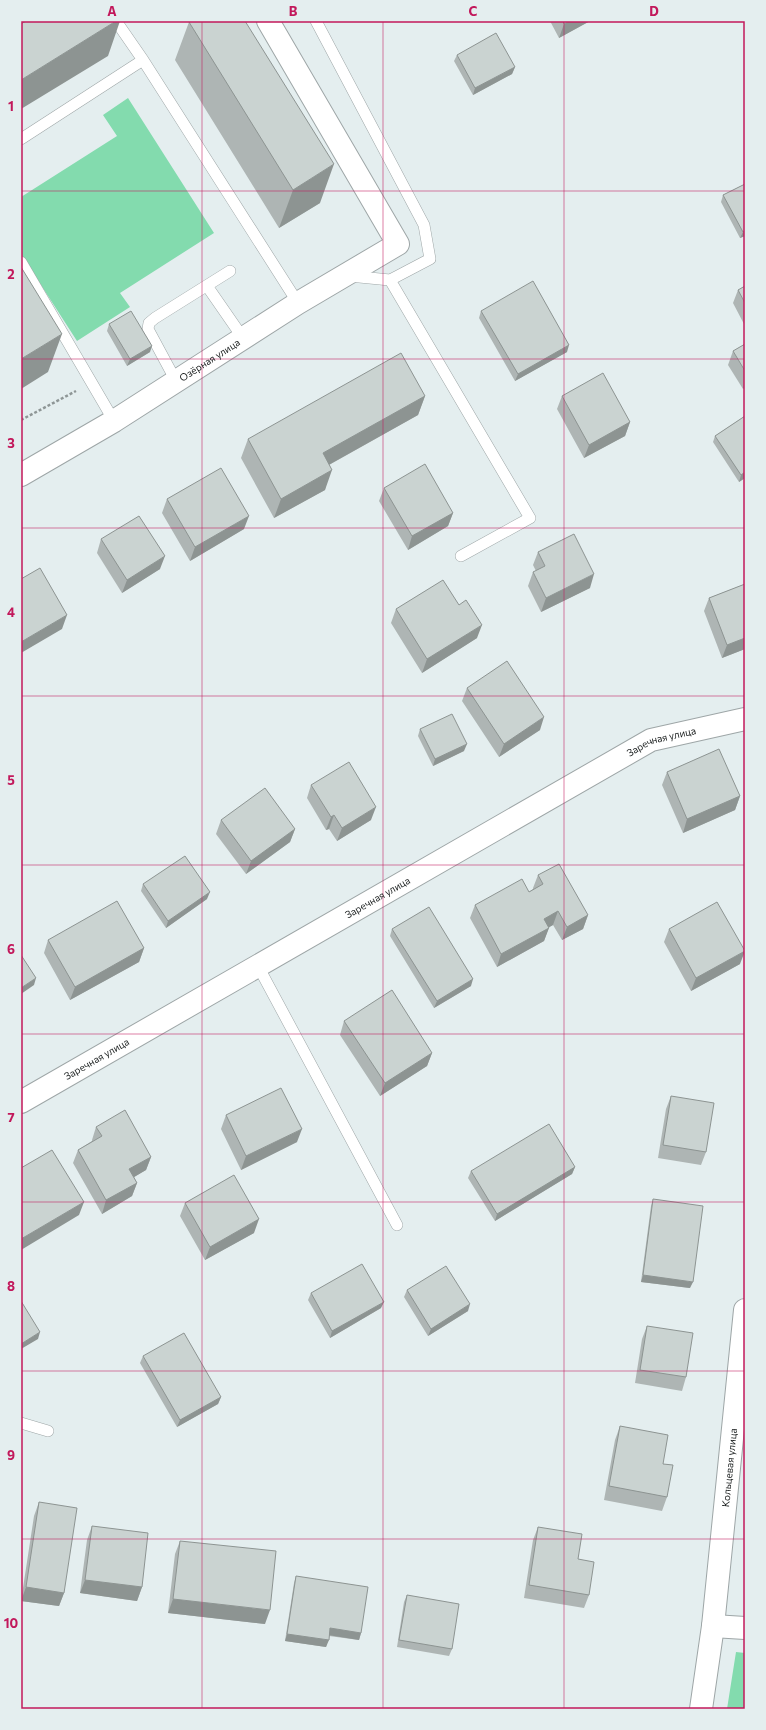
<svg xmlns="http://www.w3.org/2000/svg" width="766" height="1730" font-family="Commissioner,sans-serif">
<rect width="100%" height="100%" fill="#e4eeef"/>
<path fill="#83dbae" d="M128 98 214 233 120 293 130 307 77 341 21 254V197L117 136 103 115Z
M736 1652 745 1653V1709H727Z"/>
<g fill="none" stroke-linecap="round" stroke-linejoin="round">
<g stroke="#9ea6a7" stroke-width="12">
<path id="lane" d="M116 21 143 60
M316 21 424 225 430 259 390 280 349 276
M21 139 143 60 298 303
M21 262 114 421
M390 280 530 518 461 556
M207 286 243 338
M176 381 148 329 149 323 155 318 230 271
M258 966 397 1225
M21 1423 48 1431"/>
</g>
<g stroke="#9ea6a7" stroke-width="24">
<g id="street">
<path id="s1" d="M21 475 114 421 298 303 398 244 268 21"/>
<path id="s2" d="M21 1102 651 740 745 719"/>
<path d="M713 1626 745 1628"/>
<path id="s3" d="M701 1709 713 1626 745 1310"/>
</g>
</g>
<path stroke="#8e9696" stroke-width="2.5" stroke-dasharray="3 2" stroke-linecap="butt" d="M21 420 76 391"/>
<use href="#lane" stroke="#fff" stroke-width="11"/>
<use href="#street" stroke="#fff" stroke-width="22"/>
</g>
<path fill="#aeb5b4" d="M550 21H590L559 38Z
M189 22 320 203 279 228 175 60Z
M457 55 515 67 512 74 473 95 454 61Z
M745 184V236L740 238 721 202 723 195Z
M745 286V326L733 303 738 290Z
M481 311 567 352 515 381 479 318Z
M109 324 150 352 127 366 107 331Z
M745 344V387L743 389 728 365 733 351Z
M425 396 418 415 329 465 325 490 274 518 241 458 248 439Z
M562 396 630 422 625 436 584 458 557 409Z
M745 416V478L739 482 713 442 715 436Z
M384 488 453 513 448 526 408 550 379 501Z
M167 499 244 529 190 561 162 513Z
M101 539 160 569 122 593 97 553Z
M538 552 590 588 541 612 528 586 533 572 536 571 533 565Z
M745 584V649L722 658 704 611 709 598Z
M396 609 477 638 422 673 391 623Z
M467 688 540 730 499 757 462 701Z
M420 729 464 751 433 766 418 736Z
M667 772 740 796 735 810 683 833 662 785Z
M311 785 371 820 337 841 329 829 326 830 307 798Z
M221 820 295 829 290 842 246 874 216 834Z
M538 875 588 915 583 929 562 940 553 925 549 927 544 941 497 967 470 918 475 905 529 892 533 889V888Z
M143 884 207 899 166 928 141 891Z
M392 929 471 986 434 1008 390 936Z
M669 929 740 964 691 991 664 942Z
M48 940 144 948 139 962 70 1000 44 953Z
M344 1021 432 1053 427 1066 380 1096 340 1035Z
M671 1096 706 1152 701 1165 658 1158 666 1109Z
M226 1115 297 1142 241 1170 221 1129Z
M96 1127 151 1157 146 1170 134 1177 137 1183 132 1196 102 1214 73 1163 78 1150 92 1141V1140Z
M575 1167 572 1174 495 1221 468 1178 471 1171Z
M653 1199 690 1288 641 1282 651 1206Z
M185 1203 254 1233 205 1260 180 1216Z
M407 1290 468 1311 428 1336 404 1297Z
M311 1293 381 1308 330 1338 308 1300Z
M647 1326 686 1377 682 1391 635 1383 642 1339Z
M143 1356 221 1397 218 1404 177 1427 140 1363Z
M620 1426 663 1464 667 1497 662 1511 604 1500 615 1440Z
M39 1502 64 1593 59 1606 21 1601 34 1516Z
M92 1526 142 1587 137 1601 80 1593 87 1540Z
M538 1527 578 1559 589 1595 584 1608 524 1598 533 1540Z
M180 1541 265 1624 168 1613 175 1554Z
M296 1576 361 1633 359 1640 329 1636 326 1647 285 1641 294 1583Z
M407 1595 452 1649 449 1656 397 1647 404 1602Z"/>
<path fill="#8d9492" d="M116 21H120L108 56 21 109V80Z
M570 21H590L559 38 564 24Z
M515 67 512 74 473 95 475 88Z
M334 164 320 203 279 228 293 190Z
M745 230V236L740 238 743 232Z
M62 334 48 372 21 389V359Z
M569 345 567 352 515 381 518 374Z
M152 346 150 352 127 366 130 359Z
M745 382V387L743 389Z
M425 396 418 415 316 472 323 453Z
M630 422 625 436 584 458 589 445Z
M332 470 325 490 274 518 281 499Z
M745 472V478L739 482 741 475Z
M453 513 448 526 408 550 412 536Z
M249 516 244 529 190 561 195 547Z
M165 556 160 569 122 593 127 580Z
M594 574 590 588 541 612 546 598Z
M67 615 62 629 21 653V642Z
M482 625 477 638 422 673 427 659Z
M745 638V649L722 658 727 645Z
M544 717 540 730 499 757 504 744Z
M467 744 464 751 433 766 435 759Z
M740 796 735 810 683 833 687 819Z
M376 807 371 820 337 841 342 828Z
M334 815 329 829 326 830 331 817Z
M295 829 290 842 246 874 251 861Z
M210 892 207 899 166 928 168 921Z
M558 911 553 925 539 933 544 919Z
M588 915 583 929 562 940 567 927Z
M549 928 544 941 497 967 501 954Z
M144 948 139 962 70 1000 75 987Z
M745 951 740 964 691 991 696 978Z
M36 978 34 985 21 994V988Z
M473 979 471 986 434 1008 437 1001Z
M432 1053 427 1066 380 1096 385 1083Z
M302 1129 297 1142 241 1170 246 1156Z
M151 1157 146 1170 124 1183 129 1169Z
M575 1167 572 1174 495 1221 497 1214Z
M137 1183 132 1196 102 1214 106 1200Z
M84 1202 79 1215 21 1250V1239Z
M259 1219 254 1233 205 1260 210 1247Z
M643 1275 693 1282 690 1288 641 1282Z
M384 1302 381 1308 330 1338 332 1331Z
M470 1304 468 1311 428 1336 431 1329Z
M40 1332 38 1339 21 1349V1344Z
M221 1397 218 1404 177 1427 180 1420Z
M85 1580 142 1587 137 1601 80 1593Z
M26 1587 64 1593 59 1606 21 1601Z
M173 1599 270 1610 265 1624 168 1613Z
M330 1628 361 1633 359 1640 328 1635Z
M287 1634 329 1640 326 1647 285 1641Z"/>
<path fill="#cad3d1" stroke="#8d9492" d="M26 21H116L21 80V24Z
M191 21H245L334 164 293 190 189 22Z
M563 21H570L564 24Z
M496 33 515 67 475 88 457 55Z
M745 184V230L743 232 723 195Z
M21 267 62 334 21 359Z
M533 281 569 345 518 374 481 311Z
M745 286V303L738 290Z
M131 311 152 346 130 359 109 324Z
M745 344V371L733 351Z
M401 353 425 396 323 453 332 470 281 499 248 439Z
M603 373 630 422 589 445 562 396Z
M745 416V472L741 475 715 436Z
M425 464 453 513 412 536 384 488Z
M221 468 249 516 195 547 167 499Z
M139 516 165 556 127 580 101 539Z
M574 534 594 574 546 598 533 572 545 566 538 552Z
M40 568 67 615 21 642V579Z
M443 580 459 605 466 600 482 625 427 659 396 609Z
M745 584V638L727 645 709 598Z
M507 661 544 717 504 744 467 688Z
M452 714 467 744 435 759 420 729Z
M719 749 740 796 687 819 667 772Z
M349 762 376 807 342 828 334 815 331 817 311 785Z
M265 788 295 829 251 861 221 820Z
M185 856 210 892 168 921 143 884Z
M559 864 588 915 567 927 558 911 544 919 549 928 501 954 475 905 522 879 529 892 543 884 538 875Z
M117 901 144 948 75 987 48 940Z
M717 902 745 951 696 978 669 929Z
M429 907 473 979 437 1001 392 929Z
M21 955 36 978 21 988Z
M392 990 432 1053 385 1083 344 1021Z
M281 1088 302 1129 246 1156 226 1115Z
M671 1096 714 1103 706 1152 663 1145Z
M125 1110 151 1157 129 1169 137 1183 106 1200 78 1150 102 1136 96 1127Z
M549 1124 575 1167 497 1214 471 1171Z
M52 1150 84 1202 21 1239V1168Z
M234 1175 259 1219 210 1247 185 1203Z
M653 1199 703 1206 693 1282 643 1275Z
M362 1264 384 1302 332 1331 311 1293Z
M446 1266 470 1304 431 1329 407 1290Z
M21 1301 40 1332 21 1344Z
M647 1326 693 1333 686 1377 640 1370Z
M184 1333 221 1397 180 1420 143 1356Z
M620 1426 668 1435 663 1464 673 1465 667 1497 609 1486Z
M39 1502 77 1508 64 1593 26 1587Z
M92 1526 148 1533 142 1587 85 1580Z
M538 1527 582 1534 578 1559 594 1562 589 1595 529 1585Z
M180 1541 276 1551 270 1610 173 1599Z
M296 1576 368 1587 361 1633 330 1628 329 1640 287 1634Z
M407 1595 459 1604 452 1649 399 1640Z"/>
<path fill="none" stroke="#c2185b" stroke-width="1" stroke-opacity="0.55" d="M202 21V1709M383 21V1709M564 21V1709M21 191H745M21 359H745M21 528H745M21 696H745M21 865H745M21 1034H745M21 1202H745M21 1371H745M21 1539H745"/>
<g text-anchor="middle" stroke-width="3" stroke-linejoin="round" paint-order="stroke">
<g font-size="10" fill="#212525" stroke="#e4eeef">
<text dy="4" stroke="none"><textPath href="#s1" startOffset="221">Озёрная улица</textPath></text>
<text dy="4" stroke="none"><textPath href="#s2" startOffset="736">Заречная улица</textPath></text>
<text dy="4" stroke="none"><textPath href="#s2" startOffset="411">Заречная улица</textPath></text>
<text dy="4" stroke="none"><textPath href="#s2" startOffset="87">Заречная улица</textPath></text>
<text dy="4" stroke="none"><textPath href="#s3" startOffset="243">Кольцевая улица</textPath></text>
</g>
</g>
<rect width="766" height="1730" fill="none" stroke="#e4eeef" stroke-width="44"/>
<rect x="22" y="22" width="722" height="1686" fill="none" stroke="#c2185b" stroke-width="1.5"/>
<g font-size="13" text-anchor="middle" font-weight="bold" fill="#c2185b">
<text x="112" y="16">A</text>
<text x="293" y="16">B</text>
<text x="473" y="16">C</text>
<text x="654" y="16">D</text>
<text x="11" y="111">1</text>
<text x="11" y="279">2</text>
<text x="11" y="448">3</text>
<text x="11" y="617">4</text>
<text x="11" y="785">5</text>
<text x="11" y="954">6</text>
<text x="11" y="1122">7</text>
<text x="11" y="1291">8</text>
<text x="11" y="1460">9</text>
<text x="11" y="1628">10</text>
</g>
</svg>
